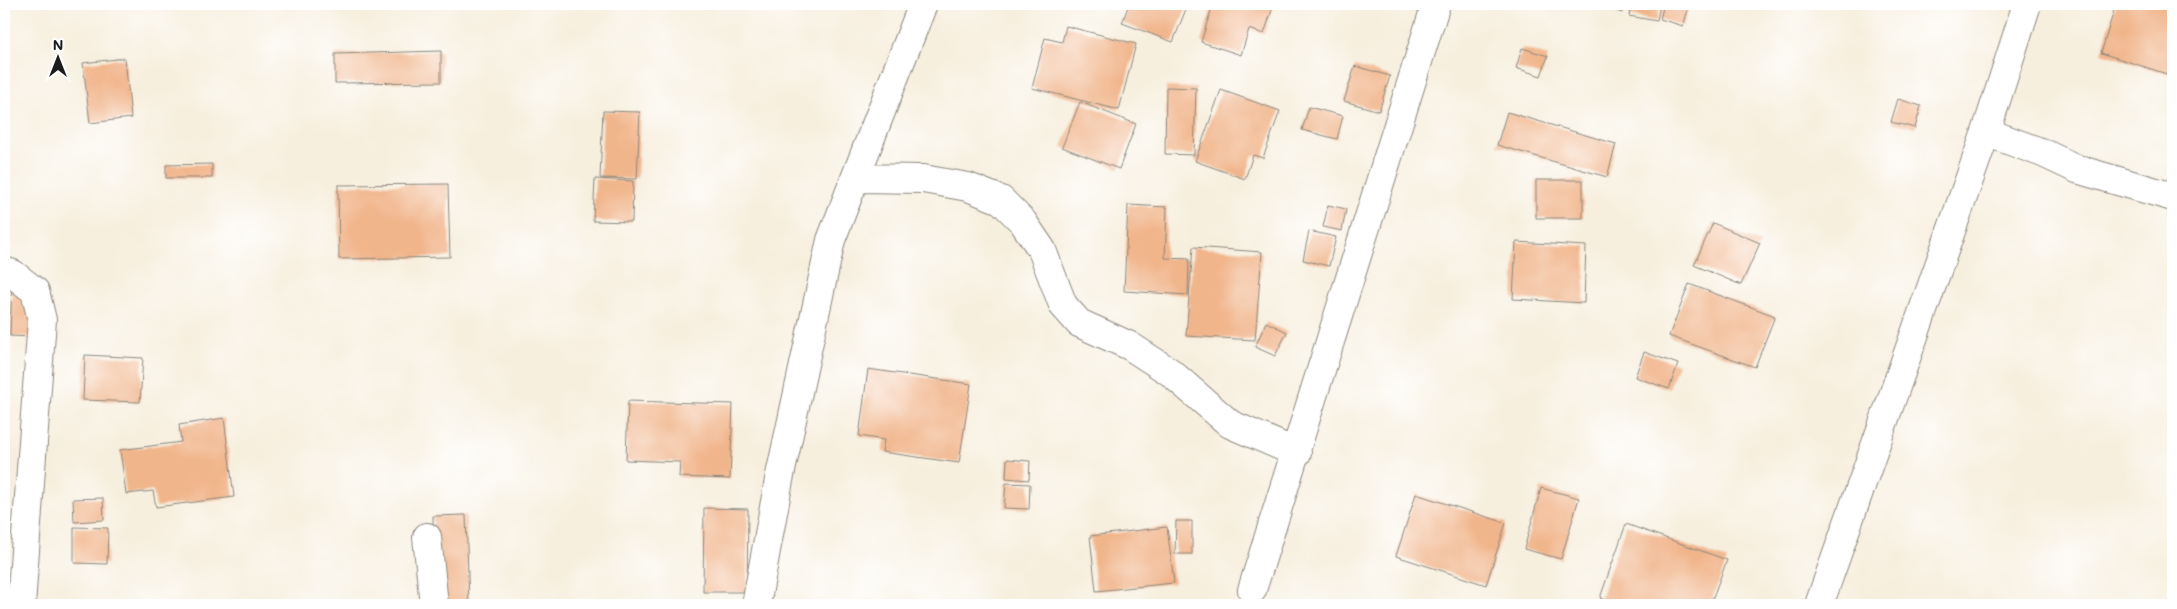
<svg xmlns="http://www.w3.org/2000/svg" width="2177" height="609" font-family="Mali,sans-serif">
<rect width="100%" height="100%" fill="#fff"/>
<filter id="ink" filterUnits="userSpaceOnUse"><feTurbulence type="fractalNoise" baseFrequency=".02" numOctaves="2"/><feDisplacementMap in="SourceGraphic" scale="10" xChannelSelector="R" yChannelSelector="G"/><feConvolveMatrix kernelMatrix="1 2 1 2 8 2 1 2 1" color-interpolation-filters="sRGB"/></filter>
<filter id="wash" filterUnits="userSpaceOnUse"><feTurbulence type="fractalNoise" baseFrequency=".0096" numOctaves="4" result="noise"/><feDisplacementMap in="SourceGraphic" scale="20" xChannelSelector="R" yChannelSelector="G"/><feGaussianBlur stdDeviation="1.12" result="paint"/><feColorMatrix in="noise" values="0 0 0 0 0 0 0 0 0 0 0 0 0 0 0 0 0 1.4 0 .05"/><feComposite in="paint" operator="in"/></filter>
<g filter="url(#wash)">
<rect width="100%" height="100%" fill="#f7efde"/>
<g id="blocks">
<path fill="#f1b58b" d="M1129 4H1188L1173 42 1122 23Z
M1213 4H1274L1264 34 1249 29 1241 55 1201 42Z
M1597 4H1626L1622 13Z
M1631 4H1660L1657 21 1629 16Z
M1664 4H1690L1683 26 1660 19Z
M2116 4H2173V76L2101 53Z
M1066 26 1136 44 1119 110 1032 88 1045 38 1062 42Z
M1522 48 1548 56 1541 76 1516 68Z
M441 51V82L335 83V54Z
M125 58 131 118 90 123 83 63Z
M1355 66 1390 76 1379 111 1344 101Z
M1166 87 1196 88 1194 155 1165 154Z
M1221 90 1280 111 1263 158 1253 155 1245 179 1195 161Z
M1898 99 1921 106 1915 128 1891 122Z
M1080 102 1136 124 1119 169 1062 147Z
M1309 107 1343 116 1337 139 1302 130Z
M603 111 640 112 637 179 600 178Z
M1507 112 1616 144 1607 177 1497 145Z
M212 164V178H166V165Z
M595 179 633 181 632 222 593 221Z
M1536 180H1583V218H1536Z
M448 184 450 257 339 259 338 185Z
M1128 205 1167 207 1165 258 1189 259 1188 295 1124 291Z
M1328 205 1346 209 1342 231 1323 227Z
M1713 223 1760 243 1741 285 1694 265Z
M1309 231 1336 237 1329 266 1303 260Z
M1516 242 1586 246 1584 303 1513 299Z
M1193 247 1262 252 1255 340 1186 336Z
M12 281 36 282 33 337 10 336Z
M1689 284 1775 316 1755 367 1669 336Z
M1266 322 1287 332 1275 356 1255 347Z
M1644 352 1678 364 1669 389 1635 377Z
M85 355 143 358 140 402 83 400Z
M868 369 971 384 959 463 882 452 884 440 859 436Z
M628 401 733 404 730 479 679 477 680 462 626 460Z
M224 418 234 497 156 507 153 491 126 494 120 450 181 442 179 425Z
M4 431H7L6 491H4Z
M1007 459 1030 461 1029 480 1006 478Z
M1006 483 1030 484 1029 509 1004 508Z
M1541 488 1579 498 1561 559 1524 549Z
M1416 494 1506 523 1486 585 1396 556Z
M103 498 104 520 74 522 73 499Z
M704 508 748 509 747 592H703Z
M466 515 469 605H435L433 516Z
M1176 521H1192V554H1175Z
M1626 524 1727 560 1710 605H1620L1600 598Z
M74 527 108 528 107 564 74 563Z
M1167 527 1174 583 1096 591 1090 536Z
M867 600 891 604V605H866Z"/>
</g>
</g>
<g filter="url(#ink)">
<use href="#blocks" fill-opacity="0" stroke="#8a867d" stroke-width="1"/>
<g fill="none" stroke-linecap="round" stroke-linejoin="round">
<g stroke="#8a867d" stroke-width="30">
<path id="street" d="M1986 132 2043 153 2077 169 2173 197
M857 178 923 179 968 187 1001 200 1023 222 1042 250 1063 305 1079 323 1130 346 1170 372 1230 424 1297 453
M4 271 13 274 35 291 42 320 21 605
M427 537 434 605
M1252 590 1436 4
M756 605 779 480 831 240 923 4
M1819 605 1986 132 2027 4"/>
</g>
<use href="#street" stroke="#fff" stroke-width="28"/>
</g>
</g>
<rect width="2177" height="609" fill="none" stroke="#fff" stroke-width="20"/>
<g transform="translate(58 58)" stroke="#ffffff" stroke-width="4" paint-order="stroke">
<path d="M0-4L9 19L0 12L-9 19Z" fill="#1c1c1c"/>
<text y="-8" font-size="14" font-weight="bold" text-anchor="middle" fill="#1c1c1c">N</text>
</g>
</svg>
